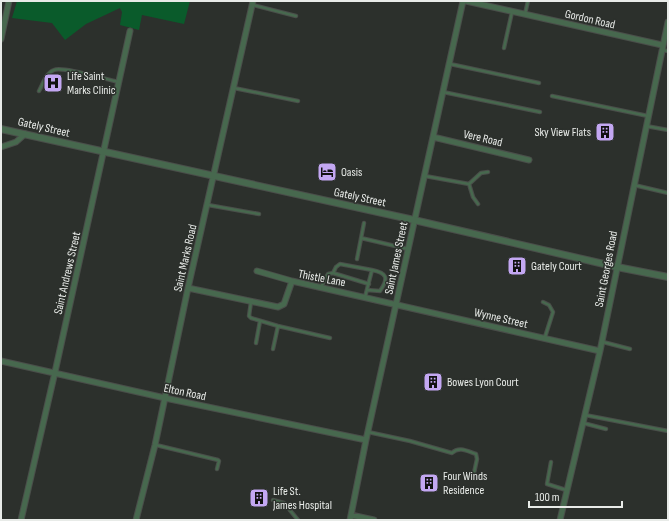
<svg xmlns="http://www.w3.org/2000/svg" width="669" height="521" font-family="'Sofia Sans Condensed',sans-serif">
<rect width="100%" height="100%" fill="#2c302c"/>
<path fill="#0a5b2b" d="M17 1H190L184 24 142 15 139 30 120 25 122 12 120 8 86 24 65 40 52 23 12 18Z"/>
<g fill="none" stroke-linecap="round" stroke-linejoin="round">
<g stroke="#4a4e4a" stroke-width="4.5">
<path id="service" d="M253 5 296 16
M525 14 528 1
M504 48 512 12
M662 50 668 51
M450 64 539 83
M234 88 298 101
M39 91C43 84 46 73 54 70 63 66 107 80 119 82
M443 92 540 112
M552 96 648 116
M646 126 668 130
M425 176 469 184 473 197 478 204
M469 184 481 173 488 172
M634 185 668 193
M208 205 259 214
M361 238 408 249
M357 259 364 223
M333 273 336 267 340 264 372 270 365 297
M321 287 328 274 333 273 369 284
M367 290 380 291C389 278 387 273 372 270
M251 302 249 316 251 318 278 326 330 338
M543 302 549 305 553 312 545 337
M603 342 630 349
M256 343 260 321
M273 349 278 326
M585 415 668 431
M583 423 606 429
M368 432 410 441 452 453C459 446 467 451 476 454L477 459 474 473
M156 445 218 460 219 461 217 469
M551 462 547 484 566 490
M273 500 284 503 298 520"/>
</g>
<g stroke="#4a4e4a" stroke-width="7">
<path id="minor" d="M466 1 662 45
M1 39 9 1
M433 137 529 160
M1 147 16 142 25 134
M257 271 292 281 600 351
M188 288 278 307 284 304 292 281
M1 361 165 398 366 440
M351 515 374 520
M21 520 55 372 130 31
M136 520 155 445 188 288 253 1
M350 520 366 440 463 1
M560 520 600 351 668 22"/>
</g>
<g stroke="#4a4e4a" stroke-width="8">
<path id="tertiary" d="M1 129 414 220 617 267 668 277"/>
</g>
<use href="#service" stroke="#47684e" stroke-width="2.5"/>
<use href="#minor" stroke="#47684e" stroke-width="5"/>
<use href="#tertiary" stroke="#47684e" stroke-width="6"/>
</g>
<defs>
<g id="hospital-square" transform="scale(1)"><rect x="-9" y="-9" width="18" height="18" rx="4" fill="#c3a7f2" stroke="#2c302c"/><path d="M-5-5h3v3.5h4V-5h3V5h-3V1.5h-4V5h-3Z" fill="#111"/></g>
<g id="building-square" transform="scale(1)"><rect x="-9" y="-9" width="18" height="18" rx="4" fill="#c3a7f2" stroke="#2c302c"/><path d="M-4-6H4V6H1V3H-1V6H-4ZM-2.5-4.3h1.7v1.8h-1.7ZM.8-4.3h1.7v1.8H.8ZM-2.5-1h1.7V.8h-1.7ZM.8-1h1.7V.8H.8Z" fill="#111"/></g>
<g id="hotel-square" transform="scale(1)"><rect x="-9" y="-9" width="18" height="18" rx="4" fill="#c3a7f2" stroke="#2c302c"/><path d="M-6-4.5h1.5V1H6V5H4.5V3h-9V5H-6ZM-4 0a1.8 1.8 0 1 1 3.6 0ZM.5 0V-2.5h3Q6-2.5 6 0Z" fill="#111"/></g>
</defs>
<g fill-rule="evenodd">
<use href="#hospital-square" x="53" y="83"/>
<use href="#building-square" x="605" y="132"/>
<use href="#hotel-square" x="327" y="172"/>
<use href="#building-square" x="517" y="266"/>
<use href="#building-square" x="433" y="382"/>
<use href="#building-square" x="429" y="483"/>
<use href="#building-square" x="259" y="498"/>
</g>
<g text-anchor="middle" stroke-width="3" stroke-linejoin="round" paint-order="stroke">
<g font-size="12" fill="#e8ebe8" stroke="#2c302c">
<text transform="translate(590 19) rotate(13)" y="4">Gordon Road</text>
<text transform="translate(44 127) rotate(13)" y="4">Gately Street</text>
<text transform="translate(483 138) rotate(13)" y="4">Vere Road</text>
<text transform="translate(360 197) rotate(12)" y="4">Gately Street</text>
<text transform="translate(185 258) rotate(-77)" y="4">Saint Marks Road</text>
<text transform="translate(396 258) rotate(-78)" y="4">Saint James Street</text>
<text transform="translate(606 269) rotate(-79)" y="4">Saint Georges Road</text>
<text transform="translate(67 273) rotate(-77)" y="4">Saint Andrews Street</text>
<text transform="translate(322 278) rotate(11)" y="4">Thistle Lane</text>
<text transform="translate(501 318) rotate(13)" y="4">Wynne Street</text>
<text transform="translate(185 392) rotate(12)" y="4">Elton Road</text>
</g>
<g font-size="12" fill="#e8ebe8" stroke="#2c302c" text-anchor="start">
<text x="67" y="80">Life Saint<tspan x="67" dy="14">Marks Clinic</tspan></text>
<text x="591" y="136" text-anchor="end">Sky View Flats</text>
<text x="341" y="176">Oasis</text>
<text x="531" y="270">Gately Court</text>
<text x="447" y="386">Bowes Lyon Court</text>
<text x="443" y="480">Four Winds<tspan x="443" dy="14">Residence</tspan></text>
<text x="273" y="495">Life St.<tspan x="273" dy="14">James Hospital</tspan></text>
</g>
</g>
<rect width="669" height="521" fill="none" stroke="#e8ebe8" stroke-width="4"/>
<path d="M529 501v6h93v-6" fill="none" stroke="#e8ebe8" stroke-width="2"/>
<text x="535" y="501" font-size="12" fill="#e8ebe8" stroke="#2c302c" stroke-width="3" paint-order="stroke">100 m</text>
</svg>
